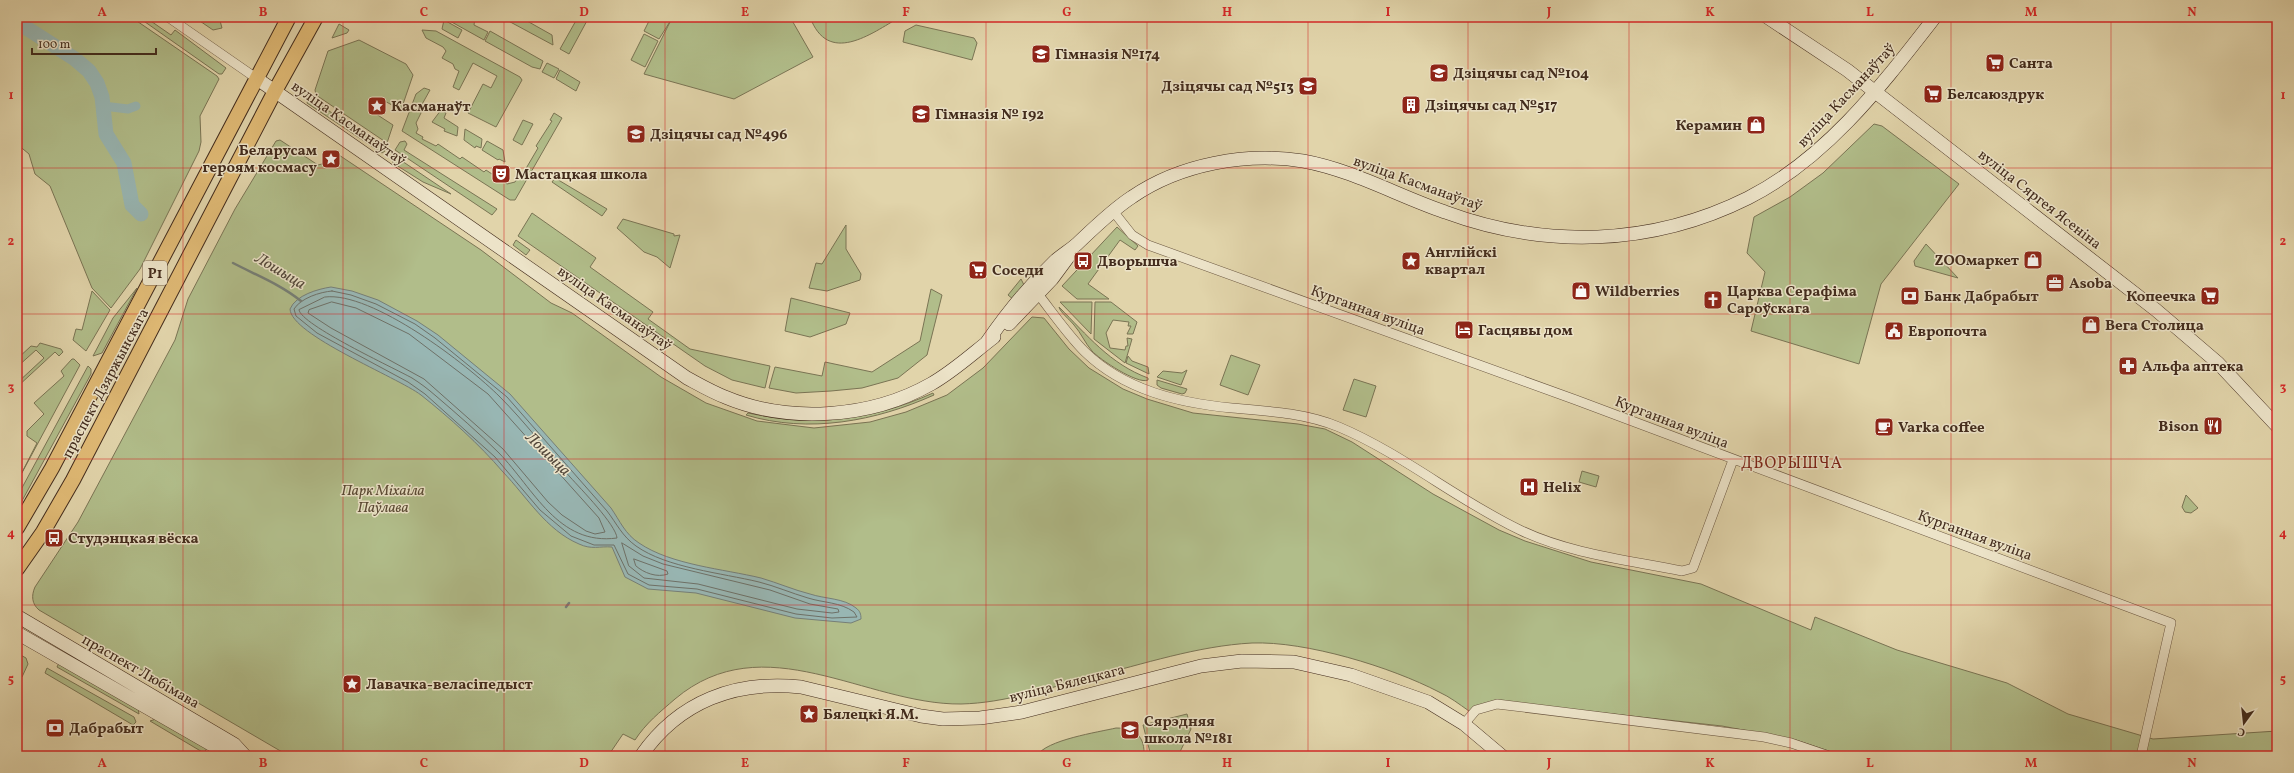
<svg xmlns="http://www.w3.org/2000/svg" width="2294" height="773" font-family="Vollkorn,serif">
<rect width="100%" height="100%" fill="#e1d4aa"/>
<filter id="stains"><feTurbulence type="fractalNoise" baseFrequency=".005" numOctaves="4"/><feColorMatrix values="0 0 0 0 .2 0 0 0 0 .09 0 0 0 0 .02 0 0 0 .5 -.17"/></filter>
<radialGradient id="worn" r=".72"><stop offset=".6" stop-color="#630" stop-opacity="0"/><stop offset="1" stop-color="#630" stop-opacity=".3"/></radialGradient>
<path fill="#b1bd8a" stroke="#7a7454" d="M17 17H131L217 76 219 79 200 116 201 142 199 151 140 269 111 308 92 288 50 186 35 174 29 154 17 144Z
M138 17H145L171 35 175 30 226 68 222 74H219Z
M194 17H219L222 28 213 30Z
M450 17H475L474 25 488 32 484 40 448 20Z
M501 17H520L552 35 553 45Z
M578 17H589L569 54 560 49Z
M651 17H790L813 57 734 99 644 74 671 20 659 39 644 31Z
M810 17H900C871 34 828 66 810 17Z
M444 20 462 30 458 38 442 29Z
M339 24 349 30 347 33 332 38Z
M916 25 974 38 977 43 972 60 903 42 905 31Z
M422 30 436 31 520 77 522 80 496 127 468 113 483 84 491 88 497 76 473 63 459 90 453 87 459 71 455 69 453 64 442 58 446 51 443 47 426 38Z
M490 31 543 61 540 69 532 67 485 41Z
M644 34 658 41 645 67 631 60Z
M359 40 406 64 413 75 401 110 381 99 373 112 393 125 387 143 316 95 315 90 328 51Z
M547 63 559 69 554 78 542 72Z
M560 70 580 82 576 91 556 79Z
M424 88 430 90 420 108 421 113 416 123 418 129 416 133 423 137 422 139 436 146 438 144 460 159 462 157 484 172 486 170 507 184 515 182 518 177H521L538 148 536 146 552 121 550 120 554 113 562 118 515 200H510L402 131 416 94Z
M310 98 385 149V151L382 153 307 103 308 99Z
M441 110 446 113 444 118 458 127 457 136 444 131 445 129 432 122Z
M523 120 533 124 522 145 513 140Z
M1874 124 1882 126 1959 184 1881 284 1859 364 1751 331 1765 272 1747 253 1754 217 1790 197 1823 173Z
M465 129 482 139 481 148 476 146 475 148 464 140Z
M280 140 318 165 322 164 325 158 339 155 481 250 551 303 572 313 661 377 706 403 757 421 814 428 870 422 906 412 947 395 983 368 1032 317 1044 318 1069 349 1089 368 1123 389 1147 399 1193 413 1298 424 1325 429 1352 442 1433 494 1499 530 1525 541 1591 562 1701 584 1811 630 1815 617 1897 650 2007 683 2068 714 2153 739 2277 731V756H1844L1796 740 1722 726 1495 701 1477 706 1469 711C1459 704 1450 697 1439 692 1391 667 1306 641 1252 643 1197 646 1144 664 1091 677 1048 688 1005 703 961 704 866 705 764 624 675 699 660 712 646 723 635 740L623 734 608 756H289L39 610C32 604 31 596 35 587L78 522 175 340 188 299 235 209 276 141Z
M405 141 407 144 404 150 497 209 492 215 395 150 400 142Z
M487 141 503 150 505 162 499 159 498 160 482 150Z
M393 155 451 194 423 182 393 163Z
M555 178 607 209 602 216 552 182Z
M532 213 596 258 590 267 653 312 648 319 690 349 770 366 765 388 732 380 705 366 518 236Z
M623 219 674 234V236L680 235 670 268 657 257 644 252 617 228Z
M846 225V249L861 274 860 280 827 291 809 288 816 263 822 264Z
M1117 227 1138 246 1135 250 1120 240 1088 284 1109 299H1077L1062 286Z
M516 240 530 250 526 255 513 245Z
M1926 244 1958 278 1915 266 1914 261Z
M1021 279 1024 285 1014 300 1008 295Z
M137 288 102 353 93 356 113 318Z
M931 289 942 295 927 355 898 378 862 388 831 391 796 393 769 388 775 367 822 376 825 362 872 372 920 341Z
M92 291 110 310 86 351 73 340 76 329 82 330Z
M791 298 850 313 846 324 810 337 785 331Z
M1060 302H1092L1091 334Z
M1095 302H1111L1137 322 1133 334H1127L1131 326H1128L1129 322 1113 320 1106 333 1110 348 1125 350 1126 346H1128L1127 338 1132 339 1125 363 1094 339Z
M1059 307C1087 335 1110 364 1148 378V380C1138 385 1099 359 1092 351 1085 343 1081 333 1074 325 1070 320 1060 312 1059 307Z
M40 343 61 349 63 352 59 356 55 352 17 387V383L44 358 36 350 17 367V359L31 346 37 347Z
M1231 355 1260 365 1248 395 1220 385Z
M1128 356 1132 361 1148 367 1149 374 1126 363Z
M72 359H74L80 365 17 482 37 443 27 436V431L44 414 34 403 64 376 61 371Z
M88 366 91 369V374L17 510V497Z
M1187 370 1181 385 1157 377 1163 371 1182 373Z
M1354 379 1376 386 1366 417 1343 410Z
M1157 380 1187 389 1185 393 1182 394 1161 388 1157 385Z
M933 393 934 395C876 421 809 434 746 415L748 413C814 427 871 421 933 393Z
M1582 471 1599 476 1596 487 1579 482Z
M2186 495 2198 508 2191 513 2185 512 2182 507Z
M17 653 26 658 28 664 22 677 17 679Z
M59 663 138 708 139 714 57 667Z
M47 668 134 717 136 722 133 725 45 673Z
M1187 714 1191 729 1178 756H1151L1143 725Z
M156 719 207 748 204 753 150 721Z
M1116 728C1136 728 1145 737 1144 756H1037C1045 740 1099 732 1116 728Z"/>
<path fill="#98b6b3" stroke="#767f77" d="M331 287 352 291 378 300 417 321 438 335 510 394 611 508C620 521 625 534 639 543 671 565 724 569 761 578 778 583 794 590 810 594 825 599 844 598 856 608 860 611 861 614 861 619L851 623 795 618 696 593 648 589 625 577 612 547C599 546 592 550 579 544 546 530 527 497 503 472 479 444 450 418 421 395 397 377 291 335 290 309 296 295 318 289 331 287Z"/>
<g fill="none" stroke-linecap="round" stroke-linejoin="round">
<path stroke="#6e7168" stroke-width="1" d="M332 291 351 295 376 304 415 324 435 338 507 397 607 511C617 524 622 536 636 546 667 568 722 573 759 582 775 586 791 593 808 598 824 603 840 602 854 612L857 617 832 618 796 614 697 589 649 585 628 574 614 545H594L571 536 540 510 495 457 425 394 408 382 317 333 296 316 294 309C301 298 320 292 332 291Z
M325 297C372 291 468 365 500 397 524 421 547 451 570 477 581 489 616 525 617 538 558 546 534 489 499 453 479 433 457 414 436 396 428 389 420 383 412 378 394 368 301 325 299 310Z
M332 302 356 308 409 334 488 394 599 518 605 532 595 534 586 531 562 515 548 502 503 449 424 379 331 328 308 313 309 310Z
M622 543 643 556 663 564 770 590 810 604 838 609 839 612 832 613 797 609 698 584 644 578 629 566Z
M634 559 667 571 668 574C657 578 644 573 636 566Z"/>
<path stroke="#767f77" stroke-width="2.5" d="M233 263C256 275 280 284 301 301
M566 607 569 603"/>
<path stroke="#98b6b3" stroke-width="9" d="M103 106 128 109 136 106"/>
<path stroke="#98b6b3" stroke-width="15" d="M17 22 75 59 89 71 97 83 102 97 106 134 124 163 132 205 141 214"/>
<g stroke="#6a5640" stroke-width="10">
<path id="street" d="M168 17 256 78
M1113 211 1132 235 1148 245 1576 400 2171 623 2141 756
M1034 289C1051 310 1066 333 1085 352 1124 390 1179 403 1232 408 1268 411 1305 413 1339 427 1403 454 1457 500 1520 530 1570 554 1628 560 1682 571L1693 568 1733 460
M1464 724 1476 710 1497 704 1764 737 1791 743 1829 756"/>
</g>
<g stroke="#432c1d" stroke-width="14">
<path id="secondary" d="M1767 17 1847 70 2156 310 2218 363 2277 426
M256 78 687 378C700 385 712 392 725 397 789 424 871 418 931 384 954 371 973 353 994 337
M1009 324 1052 279 1069 256
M987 342C1007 313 1030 285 1055 261 1062 255 1070 250 1077 244 1095 227 1112 210 1132 197 1180 164 1246 152 1303 161 1353 170 1398 196 1445 212 1545 249 1652 246 1748 198 1827 158 1882 85 1935 17
M17 616 234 744 245 756
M17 633 221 750 238 756
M641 756C679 701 736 680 801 687L921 716 943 719 980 718 1022 712 1201 666 1242 661 1294 662 1351 675 1428 702 1464 724 1502 756"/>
</g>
<g stroke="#432c1d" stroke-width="16">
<path id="primary" d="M17 528 52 468 289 17
M17 569 43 532 73 480 275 91 316 17"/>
</g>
<use href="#street" stroke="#ece3c8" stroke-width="9"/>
<use href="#secondary" stroke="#ece3c8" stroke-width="13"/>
<use href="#primary" stroke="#e0ba75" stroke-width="14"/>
</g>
<path fill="none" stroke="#d62828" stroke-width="1" stroke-opacity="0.55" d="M183 17V756M343 17V756M504 17V756M665 17V756M826 17V756M986 17V756M1147 17V756M1308 17V756M1468 17V756M1629 17V756M1790 17V756M1951 17V756M2111 17V756M17 168H2277M17 314H2277M17 459H2277M17 605H2277"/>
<defs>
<g id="school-square" transform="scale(1)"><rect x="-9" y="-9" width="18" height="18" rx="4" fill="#8f2418" stroke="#ece3c8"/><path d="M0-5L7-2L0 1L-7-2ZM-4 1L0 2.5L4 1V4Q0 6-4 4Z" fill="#fff"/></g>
<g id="supermarket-square" transform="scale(1)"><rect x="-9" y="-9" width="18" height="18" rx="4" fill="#8f2418" stroke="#ece3c8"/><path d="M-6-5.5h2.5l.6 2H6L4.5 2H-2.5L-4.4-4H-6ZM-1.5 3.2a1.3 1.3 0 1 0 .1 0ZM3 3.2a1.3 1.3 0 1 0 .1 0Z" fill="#fff"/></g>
<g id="building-square" transform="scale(1)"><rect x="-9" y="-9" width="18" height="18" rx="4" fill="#8f2418" stroke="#ece3c8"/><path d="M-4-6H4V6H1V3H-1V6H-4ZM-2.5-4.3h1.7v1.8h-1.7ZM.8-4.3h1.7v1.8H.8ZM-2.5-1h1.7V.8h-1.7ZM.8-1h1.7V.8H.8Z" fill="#fff"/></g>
<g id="sight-square" transform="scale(1)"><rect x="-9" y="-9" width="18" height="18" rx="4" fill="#8f2418" stroke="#ece3c8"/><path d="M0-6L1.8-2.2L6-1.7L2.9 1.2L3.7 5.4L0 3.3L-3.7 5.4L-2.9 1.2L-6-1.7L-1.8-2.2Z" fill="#fff"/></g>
<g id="shop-square" transform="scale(1)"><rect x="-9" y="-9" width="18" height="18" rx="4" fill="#8f2418" stroke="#ece3c8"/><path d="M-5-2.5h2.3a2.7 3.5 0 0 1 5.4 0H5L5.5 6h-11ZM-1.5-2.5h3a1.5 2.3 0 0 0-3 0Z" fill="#fff"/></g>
<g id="theatre-square" transform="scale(1)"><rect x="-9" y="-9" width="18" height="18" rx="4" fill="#8f2418" stroke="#ece3c8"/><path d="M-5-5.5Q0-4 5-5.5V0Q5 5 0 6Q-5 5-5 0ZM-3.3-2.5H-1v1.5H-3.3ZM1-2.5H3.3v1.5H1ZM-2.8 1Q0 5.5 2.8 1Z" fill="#fff"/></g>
<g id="bus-square" transform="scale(1)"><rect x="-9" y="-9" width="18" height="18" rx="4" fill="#8f2418" stroke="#ece3c8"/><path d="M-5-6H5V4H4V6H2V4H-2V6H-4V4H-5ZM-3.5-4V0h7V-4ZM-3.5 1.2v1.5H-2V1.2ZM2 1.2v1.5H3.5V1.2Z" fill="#fff"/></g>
<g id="office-square" transform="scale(1)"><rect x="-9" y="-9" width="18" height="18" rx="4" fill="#8f2418" stroke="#ece3c8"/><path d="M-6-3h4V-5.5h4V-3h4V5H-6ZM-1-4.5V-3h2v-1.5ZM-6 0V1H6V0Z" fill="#fff"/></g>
<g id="bank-square" transform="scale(1)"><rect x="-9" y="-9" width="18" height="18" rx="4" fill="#8f2418" stroke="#ece3c8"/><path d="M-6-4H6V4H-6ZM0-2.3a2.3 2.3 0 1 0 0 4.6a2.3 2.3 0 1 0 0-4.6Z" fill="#fff"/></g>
<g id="church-square" transform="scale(1)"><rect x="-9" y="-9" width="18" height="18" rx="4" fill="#8f2418" stroke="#ece3c8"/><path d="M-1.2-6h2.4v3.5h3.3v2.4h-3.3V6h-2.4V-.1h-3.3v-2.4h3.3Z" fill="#fff"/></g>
<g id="hotel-square" transform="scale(1)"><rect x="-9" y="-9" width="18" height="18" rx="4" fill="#8f2418" stroke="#ece3c8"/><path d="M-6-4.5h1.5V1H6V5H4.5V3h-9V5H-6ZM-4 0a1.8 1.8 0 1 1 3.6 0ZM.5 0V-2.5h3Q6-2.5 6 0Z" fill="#fff"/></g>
<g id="civic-square" transform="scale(1)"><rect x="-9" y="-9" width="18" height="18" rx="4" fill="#8f2418" stroke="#ece3c8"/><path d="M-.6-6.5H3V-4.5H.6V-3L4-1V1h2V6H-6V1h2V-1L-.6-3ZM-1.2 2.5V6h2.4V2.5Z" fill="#fff"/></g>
<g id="pharmacy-square" transform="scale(1)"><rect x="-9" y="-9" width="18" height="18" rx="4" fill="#8f2418" stroke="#ece3c8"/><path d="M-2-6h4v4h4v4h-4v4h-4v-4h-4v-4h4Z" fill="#fff"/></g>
<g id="restaurant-square" transform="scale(1)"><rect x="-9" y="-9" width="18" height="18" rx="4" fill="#8f2418" stroke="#ece3c8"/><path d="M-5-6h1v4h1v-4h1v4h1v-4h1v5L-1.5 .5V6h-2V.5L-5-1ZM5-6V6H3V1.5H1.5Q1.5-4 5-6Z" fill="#fff"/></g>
<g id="cafe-square" transform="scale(1)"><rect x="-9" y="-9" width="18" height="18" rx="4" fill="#8f2418" stroke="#ece3c8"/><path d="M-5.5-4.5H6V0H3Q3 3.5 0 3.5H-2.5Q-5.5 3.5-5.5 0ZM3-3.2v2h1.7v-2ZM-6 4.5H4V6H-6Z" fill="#fff"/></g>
<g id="hospital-square" transform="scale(1)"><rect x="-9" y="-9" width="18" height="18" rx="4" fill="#8f2418" stroke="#ece3c8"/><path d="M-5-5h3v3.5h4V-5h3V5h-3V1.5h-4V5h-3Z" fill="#fff"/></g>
</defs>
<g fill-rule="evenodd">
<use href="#school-square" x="1041" y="54"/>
<use href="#supermarket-square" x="1995" y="63"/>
<use href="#school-square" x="1439" y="73"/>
<use href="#school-square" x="1308" y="86"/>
<use href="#supermarket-square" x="1933" y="94"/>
<use href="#building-square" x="1411" y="105"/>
<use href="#sight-square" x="377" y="106"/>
<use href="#school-square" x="921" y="114"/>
<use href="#shop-square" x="1756" y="125"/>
<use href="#school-square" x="636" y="134"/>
<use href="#sight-square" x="331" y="159"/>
<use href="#theatre-square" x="501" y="174"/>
<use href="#shop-square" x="2033" y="260"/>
<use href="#bus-square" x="1083" y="261"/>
<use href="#sight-square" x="1411" y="261"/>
<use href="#supermarket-square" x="978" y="270"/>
<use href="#office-square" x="2055" y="283"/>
<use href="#shop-square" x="1581" y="291"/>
<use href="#bank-square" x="1910" y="296"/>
<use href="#supermarket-square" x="2210" y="296"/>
<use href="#church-square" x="1713" y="300"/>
<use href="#shop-square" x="2091" y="325"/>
<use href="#hotel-square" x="1464" y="330"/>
<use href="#civic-square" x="1894" y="331"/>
<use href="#pharmacy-square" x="2128" y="366"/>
<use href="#restaurant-square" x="2213" y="426"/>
<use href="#cafe-square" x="1884" y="427"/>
<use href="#hospital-square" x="1529" y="487"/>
<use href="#bus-square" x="54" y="538"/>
<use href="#sight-square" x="352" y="684"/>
<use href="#sight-square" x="809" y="714"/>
<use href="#bank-square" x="55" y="728"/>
<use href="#school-square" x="1130" y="730"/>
</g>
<g text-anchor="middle" stroke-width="3" stroke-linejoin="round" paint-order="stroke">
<rect fill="#ece3c8" stroke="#766350" stroke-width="1" x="143" y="261" width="24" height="24" rx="3"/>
<g font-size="14" font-weight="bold" fill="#432c1d">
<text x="155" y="278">Р1</text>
</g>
<g font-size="15" font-weight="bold" fill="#432c1d" stroke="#ece3c8" text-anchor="start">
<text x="1055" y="59">Гімназія №174</text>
<text x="2009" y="68">Санта</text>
<text x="1453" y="78">Дзіцячы сад №104</text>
<text x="1294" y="91" text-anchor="end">Дзіцячы сад №513</text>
<text x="1947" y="99">Белсаюздрук</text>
<text x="1425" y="110">Дзіцячы сад №517</text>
<text x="391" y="111">Касманаўт</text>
<text x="935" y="119">Гімназія № 192</text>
<text x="1742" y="130" text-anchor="end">Керамин</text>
<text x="650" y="139">Дзіцячы сад №496</text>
<text x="317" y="155" text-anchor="end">Беларусам<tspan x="317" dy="17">героям космасу</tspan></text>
<text x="515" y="179">Мастацкая школа</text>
<text x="1425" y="257">Англійскі<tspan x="1425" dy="17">квартал</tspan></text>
<text x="2019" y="265" text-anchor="end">ZOOмаркет</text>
<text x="1097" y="266">Дворышча</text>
<text x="992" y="275">Соседи</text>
<text x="2069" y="288">Asoba</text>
<text x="1595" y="296">Wildberries</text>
<text x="1727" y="296">Царква Серафіма<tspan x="1727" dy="17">Сароўскага</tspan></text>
<text x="1924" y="301">Банк Дабрабыт</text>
<text x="2196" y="301" text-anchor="end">Копеечка</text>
<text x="2105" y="330">Вега Столица</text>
<text x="1478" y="335">Гасцявы дом</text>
<text x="1908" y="336">Европочта</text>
<text x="2142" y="371">Альфа аптека</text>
<text x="2199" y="431" text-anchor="end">Bison</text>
<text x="1898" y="432">Varka coffee</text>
<text x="1543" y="492">Helix</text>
<text x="68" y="543">Студэнцкая вёска</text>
<text x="366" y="689">Лавачка-веласіпедыст</text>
<text x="823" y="719">Бялецкі Я.М.</text>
<text x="1144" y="726">Сярэдняя<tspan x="1144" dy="17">школа №181</tspan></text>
<text x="69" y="733">Дабрабыт</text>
</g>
<g font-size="15" fill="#432c1d" stroke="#ece3c8">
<text transform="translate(1846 95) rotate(-47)" y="5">вуліца Касманаўтаў</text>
<text transform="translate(349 123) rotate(35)" y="5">вуліца Касманаўтаў</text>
<text transform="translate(1418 183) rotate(20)" y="5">вуліца Касманаўтаў</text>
<text transform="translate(2040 199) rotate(38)" y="5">вуліца Сяргея Ясеніна</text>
<text transform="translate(615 308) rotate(35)" y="5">вуліца Касманаўтаў</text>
<text transform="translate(1368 310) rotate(20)" y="5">Курганная вуліца</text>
<text transform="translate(105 383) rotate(-62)" y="5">праспект Дзяржынскага</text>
<text transform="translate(1672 422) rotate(21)" y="5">Курганная вуліца</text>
<text transform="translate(1975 535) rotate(20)" y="5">Курганная вуліца</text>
<text transform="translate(141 671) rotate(30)" y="5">праспект Любімава</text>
<text transform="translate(1067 683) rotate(-14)" y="5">вуліца Бялецкага</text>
</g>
<g font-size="15" font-style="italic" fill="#594933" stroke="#ece3c8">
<text x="383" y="495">Парк Міхаіла<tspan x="383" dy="17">Паўлава</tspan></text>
</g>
<g font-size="16" font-style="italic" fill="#54483b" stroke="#ece3c8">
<text transform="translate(281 270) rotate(31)" y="6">Лошыца</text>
<text transform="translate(549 453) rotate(44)" y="6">Лошыца</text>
</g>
<g font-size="16" letter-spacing="1" fill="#7a1f14" stroke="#ece3c8">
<text x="1792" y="468">ДВОРЫШЧА</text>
</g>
</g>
<rect width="2294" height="773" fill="none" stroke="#e1d4aa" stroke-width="44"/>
<g transform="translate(2244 723) rotate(195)" stroke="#ece3c8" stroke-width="3" paint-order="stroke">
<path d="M0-3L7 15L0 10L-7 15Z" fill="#432c1d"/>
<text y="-6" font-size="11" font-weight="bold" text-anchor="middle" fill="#432c1d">С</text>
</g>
<path d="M32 48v6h124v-6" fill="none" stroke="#432c1d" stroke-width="2"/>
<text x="38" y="48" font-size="12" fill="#432c1d" stroke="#ece3c8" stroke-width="3" paint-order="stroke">100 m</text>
<rect x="22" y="22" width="2250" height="729" fill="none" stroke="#d62828" stroke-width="1.5"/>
<g font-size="13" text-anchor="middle" font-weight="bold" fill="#d62828">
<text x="102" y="16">A</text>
<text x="263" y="16">B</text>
<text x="424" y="16">C</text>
<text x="584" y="16">D</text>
<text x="745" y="16">E</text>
<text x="906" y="16">F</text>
<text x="1067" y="16">G</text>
<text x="1227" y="16">H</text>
<text x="1388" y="16">I</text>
<text x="1549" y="16">J</text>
<text x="1710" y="16">K</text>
<text x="1870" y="16">L</text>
<text x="2031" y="16">M</text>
<text x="2192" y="16">N</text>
<text x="11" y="99">1</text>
<text x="2283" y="99">1</text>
<text x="11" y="245">2</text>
<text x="2283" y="245">2</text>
<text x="11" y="391">3</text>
<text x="2283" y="391">3</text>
<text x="11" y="537">4</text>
<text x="2283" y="537">4</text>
<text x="11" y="683">5</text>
<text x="2283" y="683">5</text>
<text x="102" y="767">A</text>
<text x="263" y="767">B</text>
<text x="424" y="767">C</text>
<text x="584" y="767">D</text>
<text x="745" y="767">E</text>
<text x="906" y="767">F</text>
<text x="1067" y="767">G</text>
<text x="1227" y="767">H</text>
<text x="1388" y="767">I</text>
<text x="1549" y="767">J</text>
<text x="1710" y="767">K</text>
<text x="1870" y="767">L</text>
<text x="2031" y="767">M</text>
<text x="2192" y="767">N</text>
</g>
<rect width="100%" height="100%" filter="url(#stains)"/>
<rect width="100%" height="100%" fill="url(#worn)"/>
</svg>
